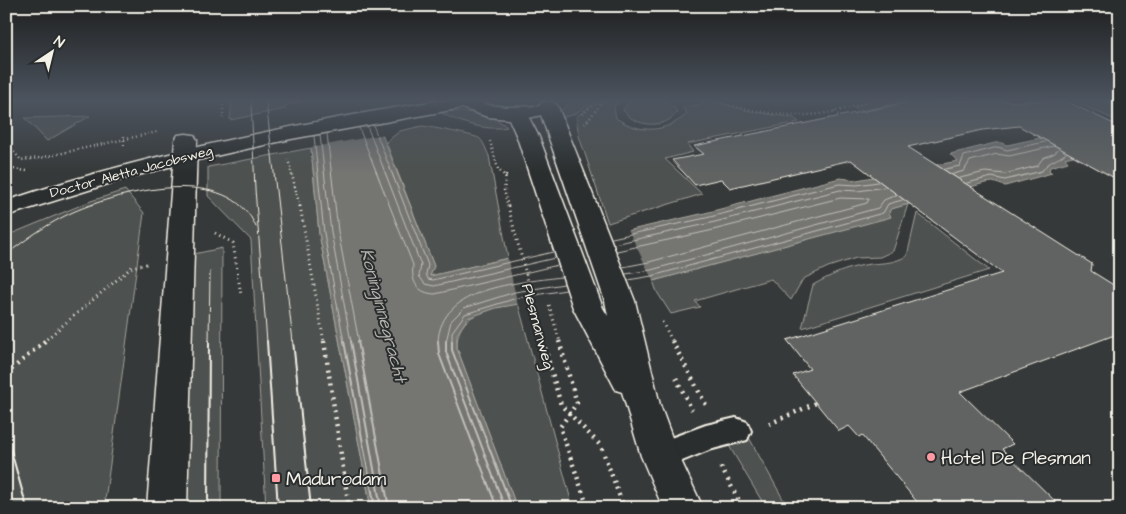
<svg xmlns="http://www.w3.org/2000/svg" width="1126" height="514" font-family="'Architects Daughter',sans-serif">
<rect width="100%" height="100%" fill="#363939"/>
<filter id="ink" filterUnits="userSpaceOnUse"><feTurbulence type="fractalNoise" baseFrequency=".02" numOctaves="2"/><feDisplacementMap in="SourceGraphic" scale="10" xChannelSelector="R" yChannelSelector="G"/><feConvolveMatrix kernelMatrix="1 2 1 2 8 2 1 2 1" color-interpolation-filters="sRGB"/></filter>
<g filter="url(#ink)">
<path fill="#4e514f" stroke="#a1a19c" d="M232 101H301V102L286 105 285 109 230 120Z
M570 101H592L575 114 561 118V111Z
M596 101H619L614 107 616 118C640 134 665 133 687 114L683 107 714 102 755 112 794 118 799 122 687 144 693 152 665 159 702 194 608 223 579 136 576 117Z
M629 101C645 101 670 95 677 112 666 130 634 127 623 110Z
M870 101H910L858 111 854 108Z
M1073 101H1106L1120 107V118L1113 119Z
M442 111C464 112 491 112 507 127 486 131 459 123 440 112Z
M90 116 47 141 25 118Z
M422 126C431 127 473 135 479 138 484 142 486 150 489 156L508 258 430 276 434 266 386 142 400 131Z
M311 148 319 234 371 508H266L251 240 208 196V167Z
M125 190 144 213 104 508H6V236L91 201Z
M908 204 893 251 880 257 856 258 828 267 803 279 791 300 771 279 695 301 700 307 671 314 657 292 653 281 890 217 889 212 891 209Z
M917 213 989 270 802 328 813 285C831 275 844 269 864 265 882 262 890 265 907 256Z
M222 248 221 508H185L194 254Z
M518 303 573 508H517L457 348C456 312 489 310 518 303Z
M747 434 788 508H766L725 439Z"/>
<path fill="#757572" stroke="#a8a7a1" d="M301 101H369L434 266 430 276 705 213 840 178 857 180 958 161 950 154 999 142 1007 145 1120 121V144L1065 158 1068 162 1050 167 1049 170 1052 173 1005 186 993 182 985 183 891 209 889 212 891 217 653 281 496 308 468 318 457 334V348L517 508H371L319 233 311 148Z"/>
<path fill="#363939" d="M312 101H372L385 134 309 148 299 103Z
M627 227 654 283 518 306 507 256Z"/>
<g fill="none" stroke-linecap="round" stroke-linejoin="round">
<path stroke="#c1bfb9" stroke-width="1" d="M373 125 428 265 426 274 428 279 433 280 553 252
M367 126 421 265 419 276 425 284 434 286 555 258
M359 128 413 265C411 282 417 293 435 294L558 265
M327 134 338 231 359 342
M320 135 331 232 351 342
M314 136 324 233 344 342
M945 169 960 166 964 156 998 147 1007 150 1045 142
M953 174 964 171 970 161 997 154 1009 156 1054 146
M960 178 985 172 1005 174 1037 166 1043 158 1055 153 1058 149
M967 183 992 177 1005 180 1042 171C1049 160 1057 161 1066 153
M612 238 706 218 839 184 857 185 878 182
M614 244 707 224 840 190 858 191 885 187
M617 251 709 231 840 198 869 199 867 203 649 262 623 267
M626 274 651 270 878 208 884 200 896 195
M628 280 652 276 883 213 888 204 902 200
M438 342C440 286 518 283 561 277
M446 342 451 321 464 308 515 292 564 284
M452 342V332L465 314 517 298 566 290"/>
<path stroke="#c1bfb9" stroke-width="2" d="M344 341 375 508
M351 341 381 508
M358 341 389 508
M438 341 439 354 497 508
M446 341V352L505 508
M452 341V350L512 508"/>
</g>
<path fill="#616362" stroke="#f4f1e8" d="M914 101H1066L1120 127V181L1019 126 982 130 908 147 1092 264 1091 271 1120 289V333L960 392 1013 444 1002 449 1062 508H922L862 435 859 437 849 426 839 431 793 375 810 369 787 340 1002 273 851 160 730 188 721 179 695 185 672 160 704 154 694 146Z"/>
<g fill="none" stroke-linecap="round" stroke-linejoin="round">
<g stroke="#f4f1e8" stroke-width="4">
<path id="lane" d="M736 418 747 422 751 431 747 440 709 450 660 470 649 466 645 456 649 446 706 425Z"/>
</g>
<g stroke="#f4f1e8" stroke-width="3">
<path id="street" d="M186 134 194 135 197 140 187 508H147L175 140 178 135Z"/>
</g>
<g stroke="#f4f1e8" stroke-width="3">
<path id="secondary" d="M436 101H477L489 105 507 107 539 106 541 103 548 101 555 103 558 107 635 301 660 405 678 454 703 508H663L641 456 622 392 616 390 573 308 517 137 509 119 488 117 462 108 291 139 180 164 127 178 6 216V201C146 154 291 124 436 101ZM541 115 605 301 608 316 603 308 539 137 529 118Z"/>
</g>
<path stroke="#f4f1e8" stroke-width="2.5" stroke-dasharray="1 3" stroke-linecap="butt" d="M223 101V121
M714 101C768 115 814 124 867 101
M1109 101 1120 106
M834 112 840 116
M582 114 598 101
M585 124 603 101
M124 136V145
M490 141 498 169 507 178
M6 143 21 160 40 158 157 132
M288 159 300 207
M6 168 27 171
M506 174 504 190 508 207"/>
<path stroke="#f4f1e8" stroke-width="3" stroke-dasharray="1 4" stroke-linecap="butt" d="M300 206 324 342
M508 206 544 342
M215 233 233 243 241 295
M549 305 560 342
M662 322 673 342
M43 342 132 267 147 264"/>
<path stroke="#f4f1e8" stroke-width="4.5" stroke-dasharray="2 5" stroke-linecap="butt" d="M324 341 349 508
M543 341 561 405 601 446 624 508
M559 341 577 403 560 427 588 508
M672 341 706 405
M6 374 45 341
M676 378 692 410
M769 424 816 403
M721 467 743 508"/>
<use href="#lane" fill="#2a2d2e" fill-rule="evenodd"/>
<use href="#street" fill="#2a2d2e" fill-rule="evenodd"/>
<use href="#secondary" fill="#2a2d2e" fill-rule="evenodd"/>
<path stroke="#f4f1e8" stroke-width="1" d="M251 101 255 189 267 342
M266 101 293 342
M6 255C27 238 49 223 73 212 121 191 230 163 256 227
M209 342 210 272"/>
<path stroke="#f4f1e8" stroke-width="2" d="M267 341 278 508
M293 341 311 508
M6 433 27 508
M208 508 209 341"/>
</g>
</g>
<linearGradient id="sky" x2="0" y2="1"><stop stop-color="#1e1f1f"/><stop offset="0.58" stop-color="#4c545f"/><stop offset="1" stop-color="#4c545f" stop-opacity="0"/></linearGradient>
<rect width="1126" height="173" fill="url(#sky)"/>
<g fill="#ff9aa2" stroke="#2a2d2e" stroke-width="2">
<circle cx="931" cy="457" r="5"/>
<rect x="271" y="473" width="10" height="10" rx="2.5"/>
</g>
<g text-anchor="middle" stroke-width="4" stroke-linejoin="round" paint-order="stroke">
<g font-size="14" fill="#f4f1e8" stroke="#2a2d2e">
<text transform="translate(131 171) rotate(-15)" y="5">Doctor Aletta Jacobsweg</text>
</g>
<g font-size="16" fill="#f4f1e8" stroke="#2a2d2e">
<text transform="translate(539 326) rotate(75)" y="6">Plesmanweg</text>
</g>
<g font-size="18" font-style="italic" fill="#b4b3ad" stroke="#2a2d2e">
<text transform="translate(384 315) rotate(75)" y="6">Koninginnegracht</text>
</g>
<g font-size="19" fill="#f4f1e8" stroke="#2a2d2e" text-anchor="start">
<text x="941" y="464">Hotel De Plesman</text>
<text x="286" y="485">Madurodam</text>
</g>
</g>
<rect width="1126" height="514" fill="none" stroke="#2a2d2e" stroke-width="25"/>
<rect x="12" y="12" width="1101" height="489" fill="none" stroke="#f4f1e8" stroke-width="2" filter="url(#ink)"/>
<g transform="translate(52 52) rotate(35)" stroke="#2a2d2e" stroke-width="4" paint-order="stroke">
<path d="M0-4L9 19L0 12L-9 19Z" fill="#f4f1e8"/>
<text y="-8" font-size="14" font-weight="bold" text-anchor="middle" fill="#f4f1e8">N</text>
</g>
</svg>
